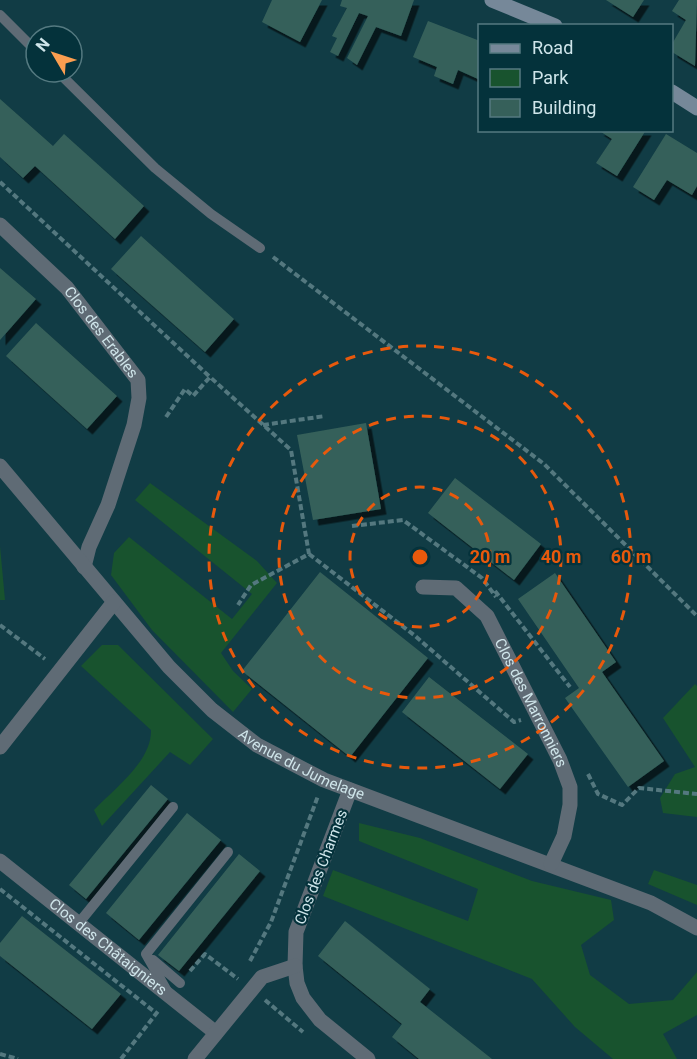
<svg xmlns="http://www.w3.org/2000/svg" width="697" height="1059" font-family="Roboto,sans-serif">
<defs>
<filter id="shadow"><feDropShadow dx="5.5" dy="5.5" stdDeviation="0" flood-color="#0009"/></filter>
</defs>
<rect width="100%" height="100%" fill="#113c45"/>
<path fill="#18532e" d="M150 483 257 561 277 583 221 653 233 671 252 689 233 712 152 630 111 575 114 553 129 537 232 619 252 594 135 500Z
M0 546 5 600H0Z
M102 645H118L213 739 190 765 170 752 102 826 94 810C114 789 152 761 151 730L81 666Z
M695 684 697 686V817L663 813 660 798 675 774 695 767 663 718Z
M359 823 420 838 532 881 611 900 614 920 581 945 590 975 629 1004 673 1000 697 972V1015L663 1034 677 1059H613L575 1027 532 979 323 896 333 870 468 921 478 889 359 841Z
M654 870 697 885V905L648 884Z"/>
<path fill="#36605a" filter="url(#shadow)" d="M272 0H322L300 42 262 22Z
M342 0H414L401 36 376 27 357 65 347 58 368 16 359 13 338 56 330 52 337 38 332 36 347 8 340 6Z
M606 0H644L633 17Z
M679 0H697L695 66 672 52V44L686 20 672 11Z
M428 21 480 41V82L478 79 458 70 453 84 434 76 437 67 413 57Z
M0 99 53 146 64 134 144 206 115 239 35 166 23 178 0 157Z
M598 130H646L617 176 596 163 612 139Z
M666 134 697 153V186L692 195 667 180 654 200 633 187Z
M141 236 234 319 205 352 111 269Z
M0 268 36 299 0 340Z
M36 323 117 396 87 429 6 356Z
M366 423 381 509 313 520 297 435Z
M455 478 541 544 514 580 428 513Z
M320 572 428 658 350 757 242 671Z
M555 573 616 662 602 672 664 761 628 787 565 698 579 688 518 599Z
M429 677 528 754 500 789 402 712Z
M151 785 168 799 86 899 69 885Z
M187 813 221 840 139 940 106 913Z
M239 854 260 871 179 971 158 955Z
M22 916 121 994 92 1029 0 956V943Z
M345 921 430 989 420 1002 492 1059H419L392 1037 402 1024 318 956Z"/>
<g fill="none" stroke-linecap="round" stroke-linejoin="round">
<path stroke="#54787f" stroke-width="4" stroke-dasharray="6 3" stroke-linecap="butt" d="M0 182 210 377
M273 257 544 464 697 616
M166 417 185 389 193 396 210 377 291 450 309 554 251 585 238 605
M263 425 325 416
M352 526 403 520 482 578 496 597
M309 554 414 635 514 722 521 720
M495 591 570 687
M0 625 45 659
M588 774 598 794 622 805 639 788 697 794
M0 889 156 1013
M250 961 271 922 318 796
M190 971 205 954 238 979
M265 1000 303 1032
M0 1054 18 1059
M121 1059 159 1010"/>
<path stroke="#5f6b75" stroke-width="10" d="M0 15 36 51
M58 72 155 168 211 214 260 248
M78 924 173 807
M153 960 180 983
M167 991 146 954 228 852"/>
<g stroke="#5f6b75" stroke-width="15">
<path id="s1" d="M0 225 67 288 138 380 139 398 134 425 108 505 89 547 84 567"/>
<path id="s2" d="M0 466 169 667 212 710 257 745 324 780 651 903 697 928"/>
<path id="s3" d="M423 587 456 588 487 616 560 760 570 787V805L564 836 551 864"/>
<path d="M0 747 114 602"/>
<path d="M350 790 296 932 295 966 297 983 303 998 320 1020 368 1059"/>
<path id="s4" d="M0 861 216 1033"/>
<path d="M195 1059 262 977 295 966"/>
</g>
<path stroke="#768899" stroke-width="15" d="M492 0 555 26
M672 92 697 108"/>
</g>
<g fill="none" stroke="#e8590c" stroke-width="3" stroke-dasharray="10 8">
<circle cx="420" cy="557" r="70"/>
<circle cx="420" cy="557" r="141"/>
<circle cx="420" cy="557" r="211"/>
</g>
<g text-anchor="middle" stroke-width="4.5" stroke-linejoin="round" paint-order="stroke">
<g font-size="15" fill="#cfe5ea" stroke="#04323b">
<text dy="5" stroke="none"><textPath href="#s1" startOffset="148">Clos des Erables</textPath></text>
<text dy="5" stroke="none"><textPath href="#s3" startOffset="172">Clos des Marronniers</textPath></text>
<text dy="5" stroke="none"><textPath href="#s2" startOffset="429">Avenue du Jumelage</textPath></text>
<text transform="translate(321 867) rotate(-69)" y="5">Clos des Charmes</text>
<text dy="5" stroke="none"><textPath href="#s4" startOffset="138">Clos des Châtaigniers</textPath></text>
</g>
</g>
<circle cx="420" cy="557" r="9" fill="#e8590c" stroke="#04323b" stroke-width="3"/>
<g font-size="18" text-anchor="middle" font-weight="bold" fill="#e8590c" stroke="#04323b" stroke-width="4.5" stroke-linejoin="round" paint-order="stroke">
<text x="490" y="563">20 m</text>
<text x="561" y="563">40 m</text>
<text x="631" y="563">60 m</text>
</g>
<rect x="478" y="24" width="195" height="108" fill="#04323b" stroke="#557a81" stroke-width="1.5"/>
<rect x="490" y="44" width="30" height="9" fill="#768899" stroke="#557a81" stroke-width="1.5"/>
<text x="532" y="54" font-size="18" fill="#cfe5ea">Road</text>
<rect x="490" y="69" width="30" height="18" fill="#18532e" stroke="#557a81" stroke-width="1.5"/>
<text x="532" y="84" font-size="18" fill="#cfe5ea">Park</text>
<rect x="490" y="99" width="30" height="18" fill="#36605a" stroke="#557a81" stroke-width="1.5"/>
<text x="532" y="114" font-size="18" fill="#cfe5ea">Building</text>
<g transform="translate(54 54) rotate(309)"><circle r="28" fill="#04323b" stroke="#557a81" stroke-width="1.5"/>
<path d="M0-4.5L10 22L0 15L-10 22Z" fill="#fb9e50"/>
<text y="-9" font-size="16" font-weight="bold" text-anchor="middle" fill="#cfe5ea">N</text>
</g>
</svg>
